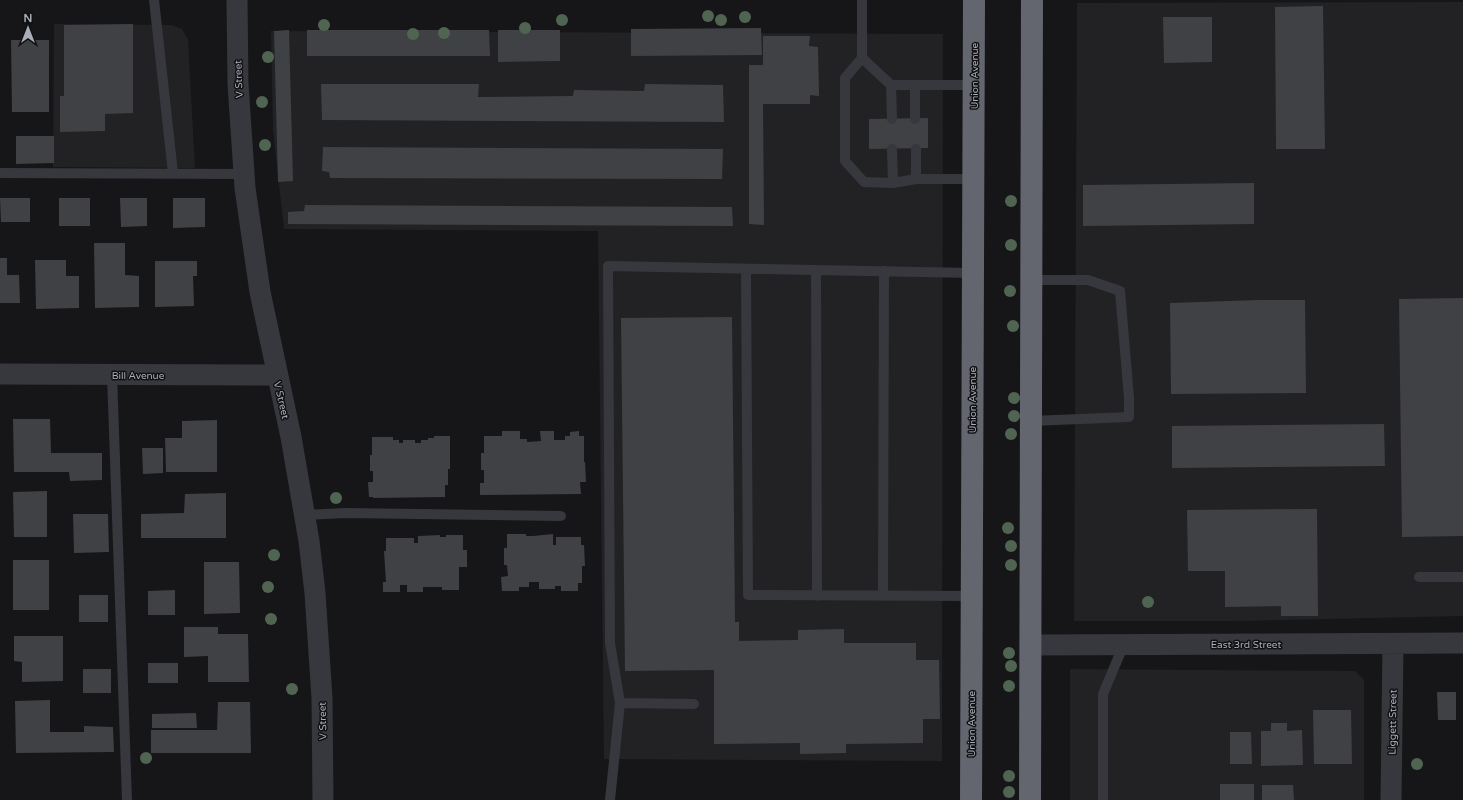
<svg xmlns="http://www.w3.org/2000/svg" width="1463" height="800" font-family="'Varela Round',sans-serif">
<rect width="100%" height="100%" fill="#161618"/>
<path fill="#222225" d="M1463 2V616L1234 621H1074L1077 3Z
M54 24 171 25 182 29 188 40 195 168 53 167Z
M271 31 943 34 942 761 604 759 598 231 284 229 273 130Z
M1070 669 1355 671 1364 680V800H1070Z"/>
<path fill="#404145" d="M1323 6 1325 149H1276L1275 7Z
M1163 17H1212V62L1164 63Z
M133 24V113L105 114V131L60 132V96H64V25Z
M761 28 762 55 631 56V29Z
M289 30 293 181 278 182 274 31Z
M307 30H489L490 56H307Z
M498 30H560V61L498 62Z
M763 36H810L809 46 818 47 819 96 810 95V104H763L764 225 749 224V65H763Z
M11 40H49V112H12Z
M321 84H479L478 97 573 96 574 90 644 91 645 84 723 85 724 122 322 120Z
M928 118V148L869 149V119Z
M16 136H54V163L16 164Z
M323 147 723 149 722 179 330 178 329 172 322 171Z
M1254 183V224L1083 226V185Z
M0 198H30V222H1Z
M59 198H90V226H59Z
M120 198H147V226L121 227Z
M173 198H205V227L173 228Z
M305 205 732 207 733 226 288 224V212L304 211Z
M94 243H125V275L139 276V307L95 308Z
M0 258H7V275H19L20 303H0Z
M35 260H66V276H79V308L36 309Z
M155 261H197V276H193L194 306 155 307Z
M1463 298V536L1402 537 1399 299Z
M1259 300H1305L1306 393 1171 394 1170 303Z
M732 317 735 622H739V641L798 640V630L844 629V643H916V660H939L940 719H923V743L846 744V753L800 754V743L714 744V670L625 671 621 318Z
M13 419H50L51 453H102V480L70 481 69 472H14Z
M217 420V472H166L165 438H182V421Z
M1384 424 1385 466 1172 468V426Z
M502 431H520V439H527V442L541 441 540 431H554V440H565V436H570V432L579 431V436H584V462H585L586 482H580L581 494 480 495V483H484V470H481V453H484V436H502Z
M434 436H450V469H448V485H445V497L373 498V497H369L368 482H373V471H370V455H372V437H393V440H399V443H403V440H415V443H421V440H428V438H434Z
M142 448H163V473L143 474Z
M47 491V537H14L13 492Z
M226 493V538H141V514L184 513 185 494Z
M1317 509 1318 616H1281V606L1225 607V571H1188L1187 510Z
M73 514H108L109 552 74 553Z
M507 534H526V536H533L553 534V545H556V537H581V545H584L585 566H582V583H578V591H561V586H555V589H539V582H529V587H519V591H502L501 577 508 576 507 565H504V548H507Z
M440 535V537H446V535H463V550H467V567H459V590H442V587H423V592H407V585H400V592H383V582H386L384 551H386V538H414V543H418V536Z
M13 560H49V610H13Z
M204 562H239L240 613 204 614Z
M175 590V615H148V591Z
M79 595H108V622H79Z
M184 627H218V634H248L249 682H208V656L184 657Z
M14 636H63V681L22 682V662L14 661Z
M148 663H178V683H148Z
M83 669H111V693H83Z
M1437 692H1456V720H1438Z
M50 700V732H84V726L113 727 114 752 16 753 15 701Z
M218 702H250L251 753H151V730H217Z
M1313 710H1351L1352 764H1314Z
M196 713 197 728H152V714Z
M1271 723H1287V731L1302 730 1303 765 1261 766V731H1271Z
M1230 732H1251L1252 764H1230Z
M1220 784H1254V800H1220Z
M1262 785H1293L1294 800H1262Z"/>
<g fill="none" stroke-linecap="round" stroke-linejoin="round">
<path stroke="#37383d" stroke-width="10" d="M154 0 173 173
M862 0V58L891 85H974
M862 58 845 78V161L864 182 893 183 916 179H974
M891 85 892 119
M915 85V119
M892 149 893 183
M916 149V179
M0 173 244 174
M746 269 748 595 971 596
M816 270 817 596
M112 375 127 800
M1031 421 1129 417V398L1120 291 1088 280H1031
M304 515 346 513 561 516
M1419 577H1463
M883 596 884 271
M620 703 694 704
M610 800 620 703 610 643 608 266 973 273
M1103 800V694L1124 644"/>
<path stroke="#37383d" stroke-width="21" d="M237 0 238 84 245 188 260 292 291 437 309 541 315 593 322 698 323 800
M0 374 277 375
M1030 645 1463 643
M1391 800 1393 644"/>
<path stroke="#63666e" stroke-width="22" d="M971 800 974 0
M1030 800 1032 0"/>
</g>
<g fill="#506452">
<circle cx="708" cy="16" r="6"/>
<circle cx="745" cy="17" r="6"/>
<circle cx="562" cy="20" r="6"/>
<circle cx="721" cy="20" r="6"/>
<circle cx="324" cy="25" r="6"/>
<circle cx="525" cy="28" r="6"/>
<circle cx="444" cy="33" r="6"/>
<circle cx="413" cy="34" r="6"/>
<circle cx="268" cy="57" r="6"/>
<circle cx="262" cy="102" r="6"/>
<circle cx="265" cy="145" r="6"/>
<circle cx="1011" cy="201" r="6"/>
<circle cx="1011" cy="245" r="6"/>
<circle cx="1010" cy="291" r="6"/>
<circle cx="1013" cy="326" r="6"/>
<circle cx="1014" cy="398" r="6"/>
<circle cx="1014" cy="416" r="6"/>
<circle cx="1011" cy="434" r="6"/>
<circle cx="336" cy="498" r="6"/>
<circle cx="1008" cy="528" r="6"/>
<circle cx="1011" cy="546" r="6"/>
<circle cx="274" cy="555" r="6"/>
<circle cx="1011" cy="565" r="6"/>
<circle cx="268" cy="587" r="6"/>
<circle cx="1148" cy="602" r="6"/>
<circle cx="271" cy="619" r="6"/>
<circle cx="1009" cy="653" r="6"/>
<circle cx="1011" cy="666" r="6"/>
<circle cx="1009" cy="686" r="6"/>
<circle cx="292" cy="689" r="6"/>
<circle cx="146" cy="758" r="6"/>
<circle cx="1417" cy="764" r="6"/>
<circle cx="1009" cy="776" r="6"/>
<circle cx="1009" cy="792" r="6"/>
</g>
<g text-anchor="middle" stroke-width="3" stroke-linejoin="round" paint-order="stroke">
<g font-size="10" fill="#a8adb8" stroke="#111113">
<text transform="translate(974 76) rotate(-90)" y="4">Union Avenue</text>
<text transform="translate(238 79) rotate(-92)" y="4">V Street</text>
<text x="138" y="379">Bill Avenue</text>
<text transform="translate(282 400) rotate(77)" y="4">V Street</text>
<text transform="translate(972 400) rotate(-90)" y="4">Union Avenue</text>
<text x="1246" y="648">East 3rd Street</text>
<text transform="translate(322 721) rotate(-91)" y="4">V Street</text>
<text transform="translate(1392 722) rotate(-89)" y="4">Liggett Street</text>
<text transform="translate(971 724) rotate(-90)" y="4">Union Avenue</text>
</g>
</g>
<g transform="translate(28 28)" stroke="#111113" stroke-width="3" paint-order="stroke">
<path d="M0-3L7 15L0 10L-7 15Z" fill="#a8adb8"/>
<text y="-6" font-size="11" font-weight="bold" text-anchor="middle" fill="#a8adb8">N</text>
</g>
</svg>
